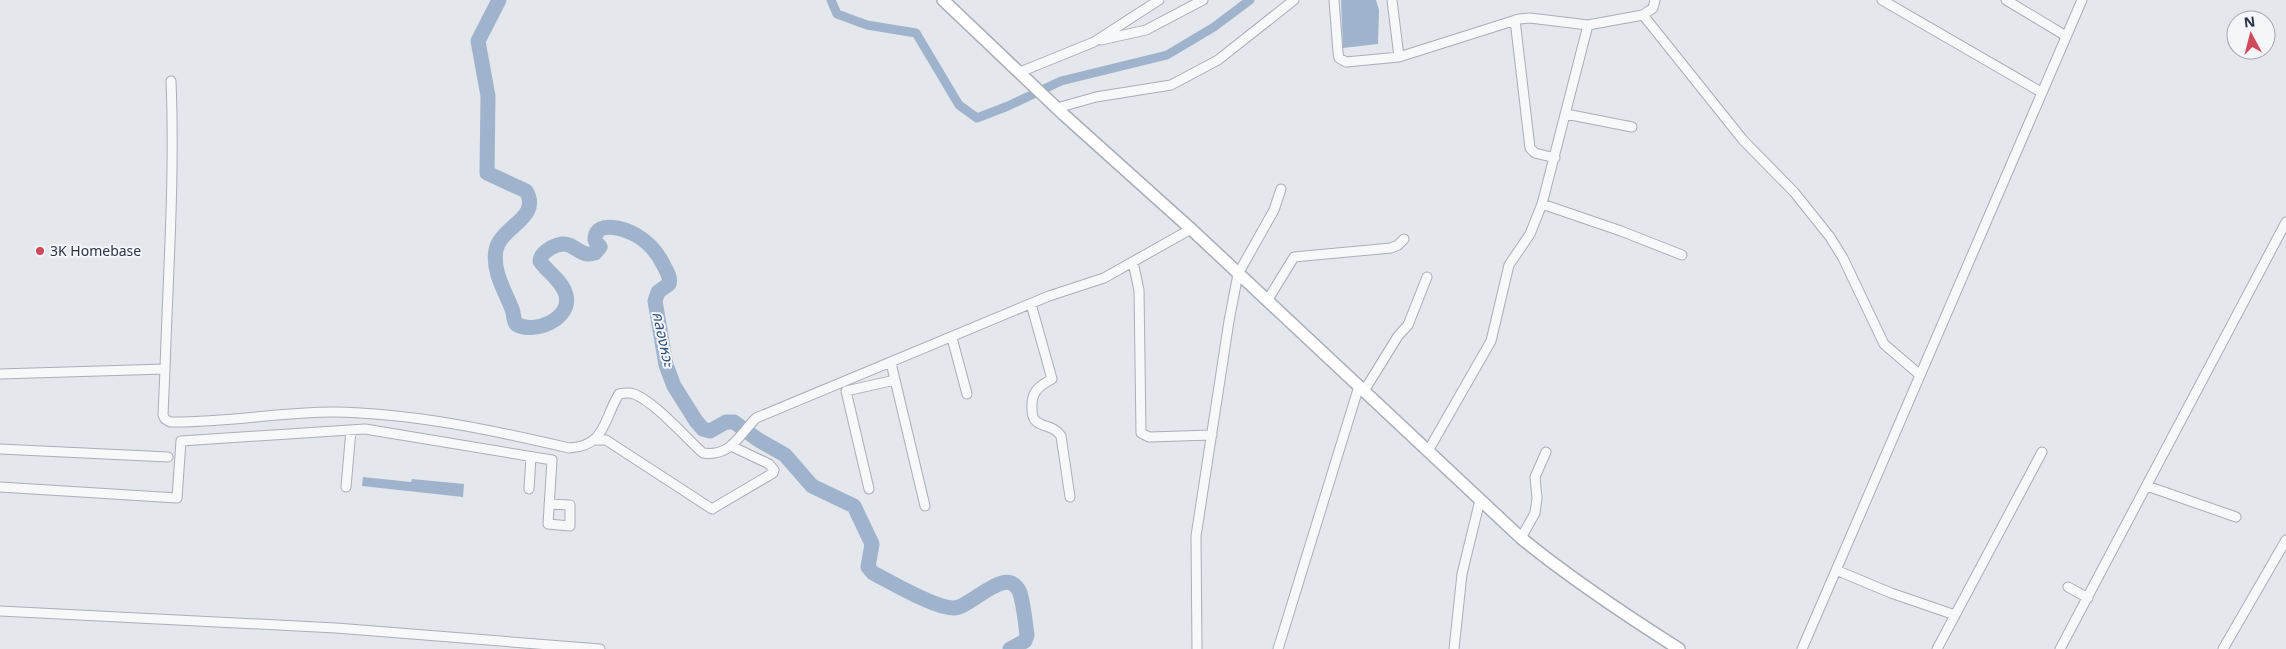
<svg xmlns="http://www.w3.org/2000/svg" width="2286" height="649" font-family="'Noto Sans','Noto Sans Thai',sans-serif">
<rect width="100%" height="100%" fill="#e4e7ec"/>
<path fill="#9fb4cc" d="M1341 0H1376L1379 10 1378 44 1343 48Z
M363 477 411 482 412 479 464 484 463 497 362 486Z"/>
<g fill="none" stroke-linecap="round" stroke-linejoin="round">
<path stroke="#9fb4cc" stroke-width="9" d="M831 0 837 14 867 25 916 33 959 105 977 118 1008 106 1061 81 1167 55 1214 27 1250 0"/>
<path stroke="#9fb4cc" stroke-width="15" d="M499 0 478 41 488 96 487 173 526 191C542 218 500 227 496 250 492 271 505 291 512 309 514 314 513 319 516 324 534 335 572 319 566 295 562 280 547 272 540 261 541 251 559 241 569 245 579 249 583 257 595 253L600 247C598 244 594 241 595 238 597 219 627 230 636 235 648 242 658 253 664 266 667 272 671 278 669 284L658 292 655 301 666 365 674 386 696 421 703 429 710 431 726 422H734L757 439 785 455 812 486 854 506 872 544 868 567 873 573C891 582 936 609 954 608 971 608 1008 562 1020 593 1024 606 1025 621 1027 635L1025 641 1010 649"/>
<g stroke="#a9aeb7" stroke-width="11">
<path id="street" d="M1334 0 1338 52 1339 58 1346 62 1399 57 1519 19 1530 18 1588 25 1643 15 1653 8 1655 0
M1392 0 1399 57
M1882 0 2041 92
M2006 0 2066 36
M1643 15 1743 140 1794 192 1830 237 1843 258 1884 344 1920 375
M1515 20 1530 148 1535 153 1555 158
M1101 40 1146 30 1203 0
M1020 72 1094 42 1159 0
M1057 108 1096 97 1171 85 1218 60 1294 0
M1566 114 1632 127
M1542 204 1621 231 1682 255
M1133 262 1139 290 1141 433 1149 437 1212 435
M1267 301 1294 257 1391 248 1398 245 1404 239
M1031 304 1052 379C1037 387 1031 393 1032 409 1032 413 1032 417 1035 420 1041 428 1053 424 1061 436L1070 497
M952 338 967 394
M891 363 925 506
M165 369 163 415 165 419 170 422C225 423 279 412 333 412 412 413 492 430 569 448 606 446 603 420 619 394 624 393 629 392 634 394 655 402 685 437 703 453 731 457 739 435 756 418L1049 296 1104 278 1191 229
M0 374 165 369C168 273 175 177 171 81
M1364 391 1398 336 1408 325 1427 277
M595 440H606L712 509 773 473 774 470 769 464 731 446
M0 449 168 457
M1428 451 1491 341 1509 265 1530 234 1542 204 1588 25
M2147 486 2236 517
M0 487 177 498 181 441 365 429 552 460 548 524 570 526V505L549 504
M346 487 351 430
M529 489 531 457
M869 489 846 391 895 380
M1521 538 1535 513 1537 498 1535 477 1546 452
M1836 570 1891 593 1955 615
M2068 587 2088 598
M0 611 336 628 600 649
M1197 649 1196 536 1229 321 1238 274 1274 210 1281 189
M1278 649 1359 386
M1454 649 1462 574 1480 500
M1802 649 2082 0
M1937 649 2042 452
M2060 649 2286 222
M2223 649 2286 540"/>
</g>
<g stroke="#a9aeb7" stroke-width="14">
<path id="secondary" d="M943 0 1063 114 1191 229 1521 538C1571 579 1624 614 1679 649"/>
</g>
<use href="#street" stroke="#f7f8fa" stroke-width="9"/>
<use href="#secondary" stroke="#fff" stroke-width="11"/>
</g>
<circle fill="#d1495b" stroke="#f4f6f9" stroke-width="2" cx="40" cy="251" r="5"/>
<g text-anchor="middle" stroke-width="4" stroke-linejoin="round" paint-order="stroke">
<g font-size="14" fill="#2b3445" stroke="#f4f6f9" text-anchor="start">
<text x="50" y="256">3K Homebase</text>
</g>
<g font-size="15" font-style="italic" fill="#34527a" stroke="#f4f6f9">
<text transform="translate(663 339) rotate(78)" y="5">คลองหวะ</text>
</g>
</g>
<g transform="translate(2251 35) rotate(353)"><circle r="24" fill="#f4f6f9" stroke="#a4a8b1"/>
<path d="M0-4L9 19L0 12L-9 19Z" fill="#d1495b"/>
<text y="-8" font-size="14" font-weight="bold" text-anchor="middle" fill="#2b3445">N</text>
</g>
</svg>
